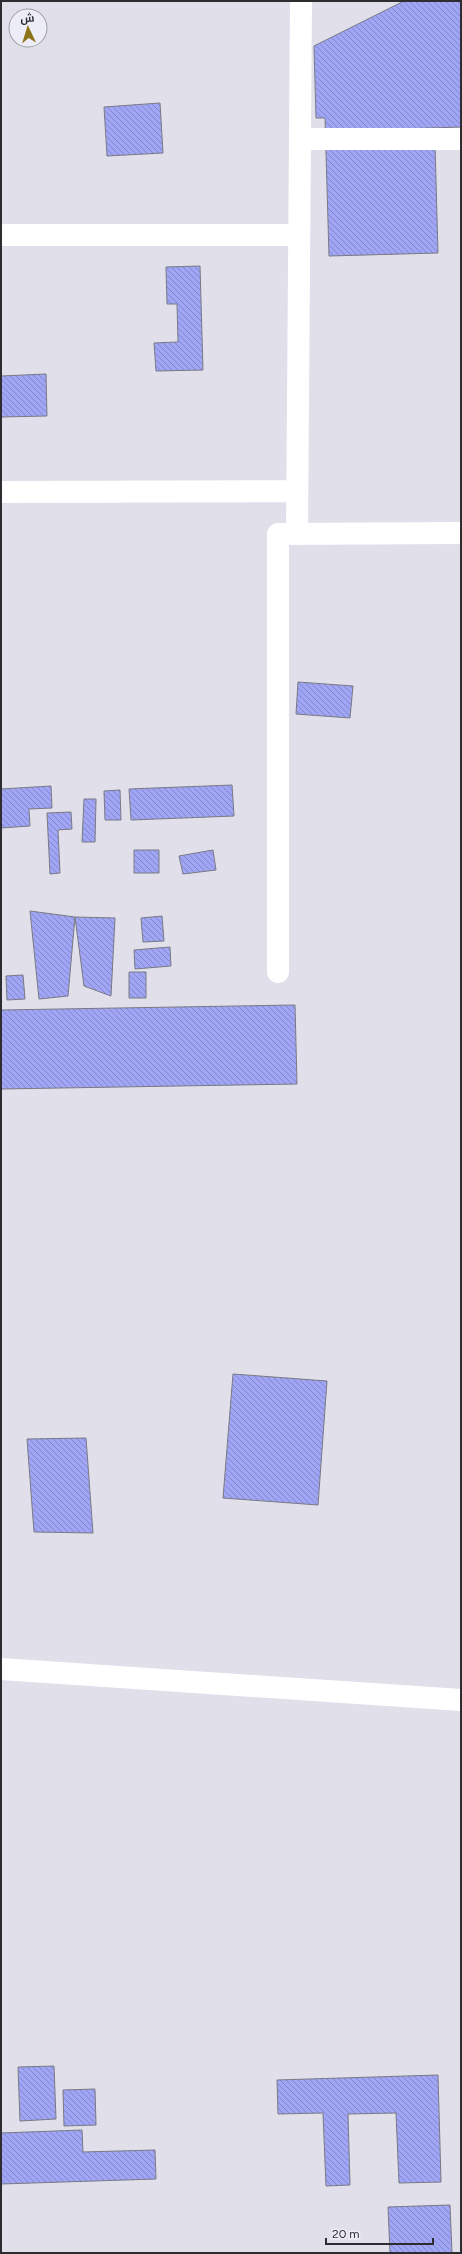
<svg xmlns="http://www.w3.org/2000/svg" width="462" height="2254" font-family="Figtree,Cairo,sans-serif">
<defs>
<pattern id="building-back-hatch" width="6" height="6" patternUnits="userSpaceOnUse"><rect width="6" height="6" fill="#a0a5f5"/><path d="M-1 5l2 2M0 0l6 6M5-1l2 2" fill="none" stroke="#8387c7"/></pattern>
</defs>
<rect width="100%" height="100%" fill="#e0dfea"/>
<path fill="url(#building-back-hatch)" stroke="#797a84" d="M404 1H461V127L369 130 435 144 438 253 329 256 325 118H316L314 46Z
M160 103 163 153 107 156 104 107Z
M200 266 203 370 156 371 154 343 178 342 177 304H167L166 267Z
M46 374 47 416 1 417V376Z
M298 682 353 686 350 718 296 714Z
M232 785 234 816 131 820 129 789Z
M51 786 52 808 29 809 30 826 1 828V789Z
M120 790 121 820H105L104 791Z
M84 799H96L95 842H82Z
M71 812 72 829 58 830 60 873 50 874 47 813Z
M134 850H159V873H134Z
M213 850 216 870 183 874 179 856Z
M30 911 75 917 68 996 39 999Z
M162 916 164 941 143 942 141 918Z
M75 917 115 918 111 996 84 986Z
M170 947 171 966 135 969 134 950Z
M129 972H146V998H129Z
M23 975 25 999 7 1000 6 976Z
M295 1005 297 1084 1 1089V1010Z
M233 1374 327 1381 318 1505 223 1498Z
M86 1438 93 1533 34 1532 27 1439Z
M54 2066 56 2119 20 2121 18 2067Z
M438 2075 441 2182 399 2183 396 2113 348 2114 350 2185 326 2186 323 2113 278 2114 277 2080Z
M95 2089 96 2125 64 2126 63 2090Z
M82 2130 83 2152 155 2150 156 2179 1 2184V2133Z
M450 2205 452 2253H390L388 2207Z"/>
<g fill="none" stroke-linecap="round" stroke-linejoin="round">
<path stroke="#fff" stroke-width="22" d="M300 139H461
M1 235H299
M1 492 297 491
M297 534 301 1
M278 972V534L461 533"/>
<path stroke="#fff" stroke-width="22" d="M1 1669 461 1700"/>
</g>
<rect width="462" height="2254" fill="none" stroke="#2d2d31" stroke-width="4"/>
<g transform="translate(28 28) rotate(356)"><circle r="19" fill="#ededf7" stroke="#a0a0a8"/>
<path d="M0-3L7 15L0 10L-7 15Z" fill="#8d7317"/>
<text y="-6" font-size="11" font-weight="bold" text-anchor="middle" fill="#2d2d31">ش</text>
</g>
<path d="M326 2238v6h107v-6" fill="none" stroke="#2d2d31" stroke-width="2"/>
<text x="332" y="2238" font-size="12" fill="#2d2d31" stroke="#ededf7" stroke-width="3" paint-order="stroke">20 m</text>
</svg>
